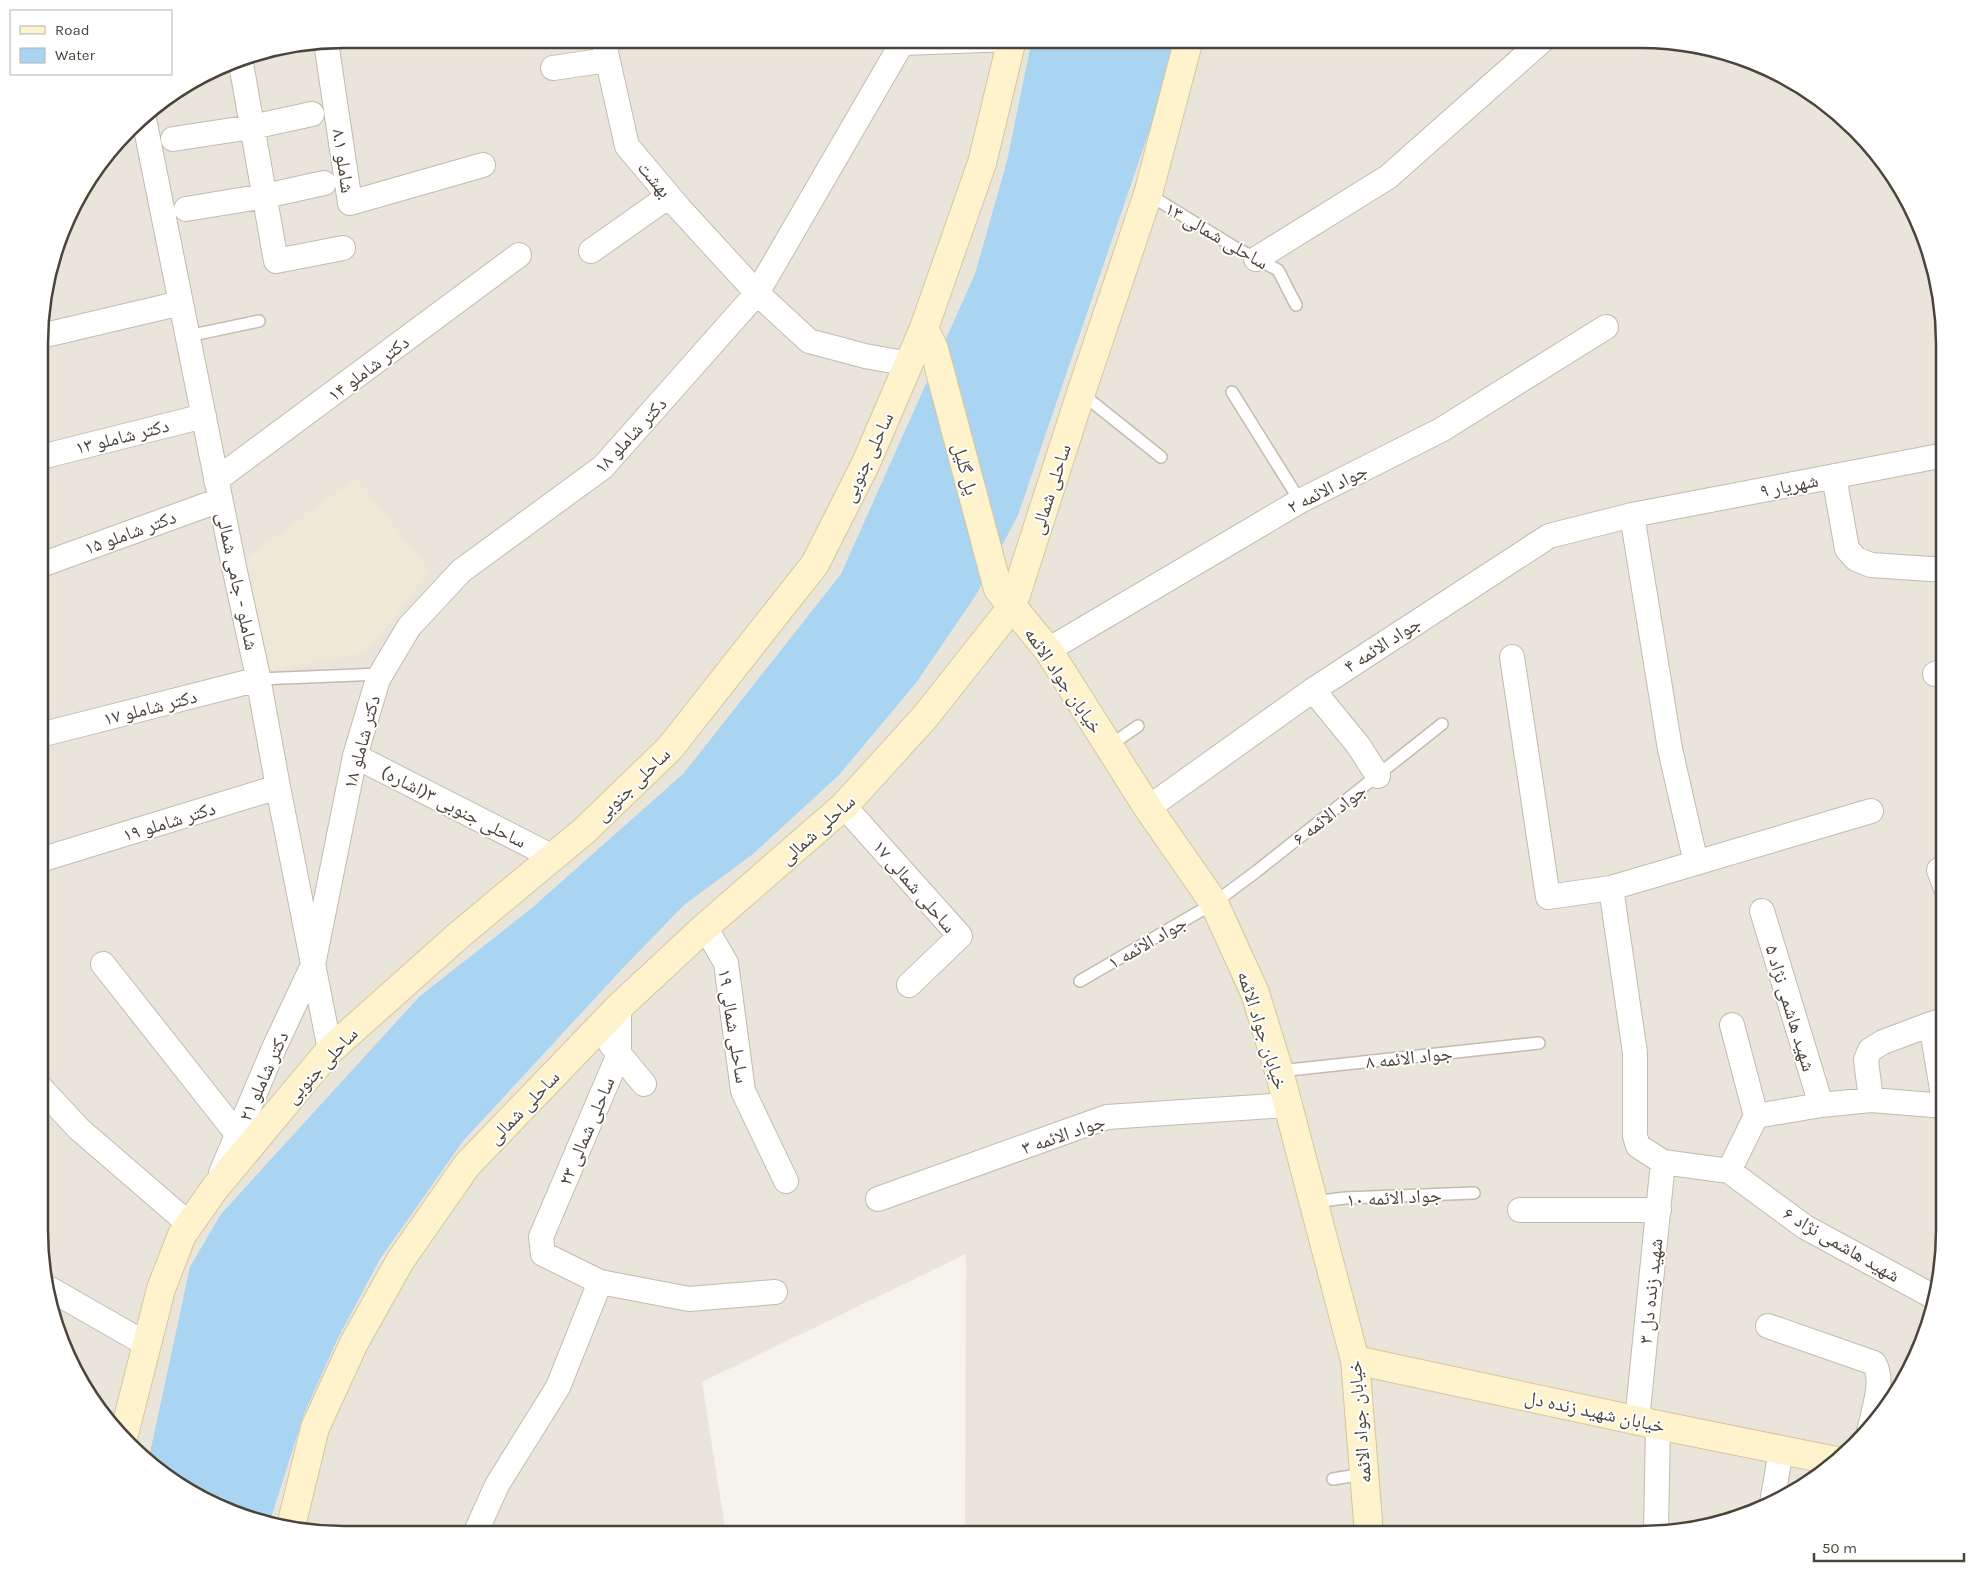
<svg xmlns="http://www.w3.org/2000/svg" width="1984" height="1573" font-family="Karla,'Noto Naskh Arabic',sans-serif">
<rect width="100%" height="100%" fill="#f6f3ec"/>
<path fill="#eae5da" d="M343 39H1661L1758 62 1842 114 1883 158 1922 226 1945 343V1250L1922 1347 1870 1431 1810 1483 1758 1511 1641 1534H965L966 1254 702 1382 726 1534H323L226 1511 142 1459 70 1365 39 1250 41 303 79 191 143 114 245 55Z"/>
<path fill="#efe8d6" d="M356 478 430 571 366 653 257 672 234 567Z"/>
<path fill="#a9d4f2" d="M1032 39H1175L1167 79 1018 515 976 595 916 683 839 775 753 854 684 905 622 969 463 1141 380 1259 337 1340 304 1414 270 1521 226 1511 148 1462 190 1267 221 1214 419 997 533 907 684 773 841 574 975 274 1007 161Z"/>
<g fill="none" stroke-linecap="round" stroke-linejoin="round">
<g stroke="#c2bbae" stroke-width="14">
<path id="lane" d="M1148 194 1234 247 1278 270 1296 305
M188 336 259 321
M1232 392 1300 501
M1081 393 1161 457
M259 679 381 674
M1109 746 1138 726
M1080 981 1214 903 1257 871 1442 724
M1280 1071 1539 1043
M1314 1202 1345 1198 1474 1193
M1333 1479 1364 1474"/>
</g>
<g stroke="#c2bbae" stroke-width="26">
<path id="street" d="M603 39 627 146 680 209 757 293 809 341 865 356 909 364
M326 42 350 203 483 165
M240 58 276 261 343 248
M553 68 608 60
M143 114 234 567 257 672 278 787 330 1050
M173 139 252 127 312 114
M186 209 265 196 324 183
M591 251 669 196
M1256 259 1388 177 1544 39
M41 336 181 303
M41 457 204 416
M1834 476 1847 549 1856 559 1871 565 1945 570
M216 480 519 255
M1632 515 1670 749 1696 863
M41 565 220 500
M1048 650 1300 501 1441 430 1606 327
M1512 657 1548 897 1611 888 1871 811
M1935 674 1945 670
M1313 690 1358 745 1378 776
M40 735 259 679
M355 756 553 857
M844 806 960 936 909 985
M1148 808 1313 690 1549 536 1632 515 1945 455
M40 860 278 787
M1939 870 1945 886
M1611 888 1635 1053V1136L1638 1146 1663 1162 1729 1171
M1762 911 1821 1105
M705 927 726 963 743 1091 786 1181
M103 964 238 1135
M619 1007V1054L541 1237 543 1254 600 1282 689 1299 775 1292
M1732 1025 1756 1116
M610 1043 644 1084
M40 1087 79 1129 189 1224
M1871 1100 1866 1060 1870 1050 1883 1042 1931 1024
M1945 1107 1931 1024 1945 1020
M1756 1116 1729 1171 1805 1227 1934 1297
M1756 1116 1821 1105 1871 1100 1945 1106
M221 1173 274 1048 313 965 355 756 378 679 409 627 461 571 603 467 757 293 902 43 1011 39
M878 1199 1107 1117 1287 1105
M1520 1210H1659
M50 1289 146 1344
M1768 1326 1874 1363C1885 1381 1873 1411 1869 1432
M1637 1421 1663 1162
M1772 1503 1781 1450
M1656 1531 1658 1425
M475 1534 497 1485 558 1387 600 1282"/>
</g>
<g stroke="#d6c79b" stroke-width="30">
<path id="secondary" d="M924 328 934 349 998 589 1048 650 1148 808 1214 903 1255 993 1279 1071 1355 1360 1369 1534
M1355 1360 1658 1425 1836 1461
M124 1434 161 1289 182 1235 215 1188 330 1050 459 935 584 831 670 748 815 564 866 463 924 328 982 163 1012 39
M291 1526 315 1428 354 1343 400 1261 467 1165 619 1007 705 927 844 806 925 717 1012 607 1081 393 1148 194 1189 39"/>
</g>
<use href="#lane" stroke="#fff" stroke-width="11"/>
<use href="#street" stroke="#fff" stroke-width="24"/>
<use href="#secondary" stroke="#fff3cd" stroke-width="28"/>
</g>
<g text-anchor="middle" stroke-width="4" stroke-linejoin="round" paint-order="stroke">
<g font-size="19" fill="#4b4439" stroke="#fff">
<text transform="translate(344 161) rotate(82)" y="7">شاملو ۸.۱</text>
<text transform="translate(655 179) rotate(50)" y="7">بهشت</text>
<text transform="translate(1217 235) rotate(30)" y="7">ساحلی شمالی ۱۳</text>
<text transform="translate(368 368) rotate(-37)" y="7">دکتر شاملو ۱۴</text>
<text transform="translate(630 435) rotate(-47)" y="7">دکتر شاملو ۱۸</text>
<text transform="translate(122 436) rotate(-14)" y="7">دکتر شاملو ۱۳</text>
<text transform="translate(867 457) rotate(-65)" y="7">ساحلی جنوبی</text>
<text transform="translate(966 469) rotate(75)" y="7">پل گلیل</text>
<text transform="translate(1789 485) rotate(-11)" y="7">شهریار ۹</text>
<text transform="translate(1327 488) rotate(-27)" y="7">جواد الائمه ۲</text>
<text transform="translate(1050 489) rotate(-72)" y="7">ساحلی شمالی</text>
<text transform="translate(130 532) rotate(-20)" y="7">دکتر شاملو ۱۵</text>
<text transform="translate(238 581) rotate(78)" y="7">شاملو - جامی شمالی</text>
<text transform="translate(1382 644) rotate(-33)" y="7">جواد الائمه ۴</text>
<text transform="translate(1064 680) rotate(56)" y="7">خیابان جواد الائمه</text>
<text transform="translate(150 707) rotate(-14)" y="7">دکتر شاملو ۱۷</text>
<text transform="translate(361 742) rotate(-75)" y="7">دکتر شاملو ۱۸</text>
<text transform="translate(632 784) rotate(-44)" y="7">ساحلی جنوبی</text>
<text transform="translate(454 806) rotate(27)" y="7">ساحلی جنوبی ۳(اشاره)</text>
<text transform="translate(1329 814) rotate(-38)" y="7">جواد الائمه ۶</text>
<text transform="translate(169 821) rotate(-17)" y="7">دکتر شاملو ۱۹</text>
<text transform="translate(817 829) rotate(-42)" y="7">ساحلی شمالی</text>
<text transform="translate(915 886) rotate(49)" y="7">ساحلی شمالی ۱۷</text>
<text transform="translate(1147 942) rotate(-30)" y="7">جواد الائمه ۱</text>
<text transform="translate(1791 1008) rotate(73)" y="7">شهید هاشمی نژاد ۵</text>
<text transform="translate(734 1026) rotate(81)" y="7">ساحلی شمالی ۱۹</text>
<text transform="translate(1263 1030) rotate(72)" y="7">خیابان جواد الائمه</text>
<text transform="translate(1409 1057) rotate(-6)" y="7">جواد الائمه ۸</text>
<text transform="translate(321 1065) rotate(-47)" y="7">ساحلی جنوبی</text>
<text transform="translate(263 1076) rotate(-66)" y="7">دکتر شاملو ۲۱</text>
<text transform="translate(523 1107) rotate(-46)" y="7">ساحلی شمالی</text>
<text transform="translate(586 1131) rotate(-67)" y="7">ساحلی شمالی ۲۳</text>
<text transform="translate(1063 1134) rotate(-19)" y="7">جواد الائمه ۳</text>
<text transform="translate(1394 1197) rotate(-3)" y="7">جواد الائمه ۱۰</text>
<text transform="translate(1842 1244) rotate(30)" y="7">شهید هاشمی نژاد ۶</text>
<text transform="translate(1650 1291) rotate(-84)" y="7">شهید زنده دل ۳</text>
<text transform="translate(1595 1411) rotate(12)" y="7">خیابان شهید زنده دل</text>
<text transform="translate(1359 1422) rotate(-95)" y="7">خیابان جواد الائمه</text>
</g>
</g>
<path d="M0 0H1984V1573H0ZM344 48H1640A296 296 0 0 1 1936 344V1230A296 296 0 0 1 1640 1526H344A296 296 0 0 1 48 1230V344A296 296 0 0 1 344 48Z" fill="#fff" fill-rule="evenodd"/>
<path fill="none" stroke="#4b4439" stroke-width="2.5" d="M344 48H1640A296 296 0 0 1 1936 344V1230A296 296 0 0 1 1640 1526H344A296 296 0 0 1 48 1230V344A296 296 0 0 1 344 48Z"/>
<rect x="10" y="10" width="162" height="65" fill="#ffffff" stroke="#b7b4b0"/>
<rect x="20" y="26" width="25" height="8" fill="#fff3cd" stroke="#b7b4b0"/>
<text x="55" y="35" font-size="15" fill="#4b4439">Road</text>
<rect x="20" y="48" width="25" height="15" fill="#a9d4f2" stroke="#b7b4b0"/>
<text x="55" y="60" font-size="15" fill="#4b4439">Water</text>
<path d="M1814 1553v8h150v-8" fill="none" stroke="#4b4439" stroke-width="2.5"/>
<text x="1822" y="1553" font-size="15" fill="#4b4439" stroke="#ffffff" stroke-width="4" paint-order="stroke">50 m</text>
</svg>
